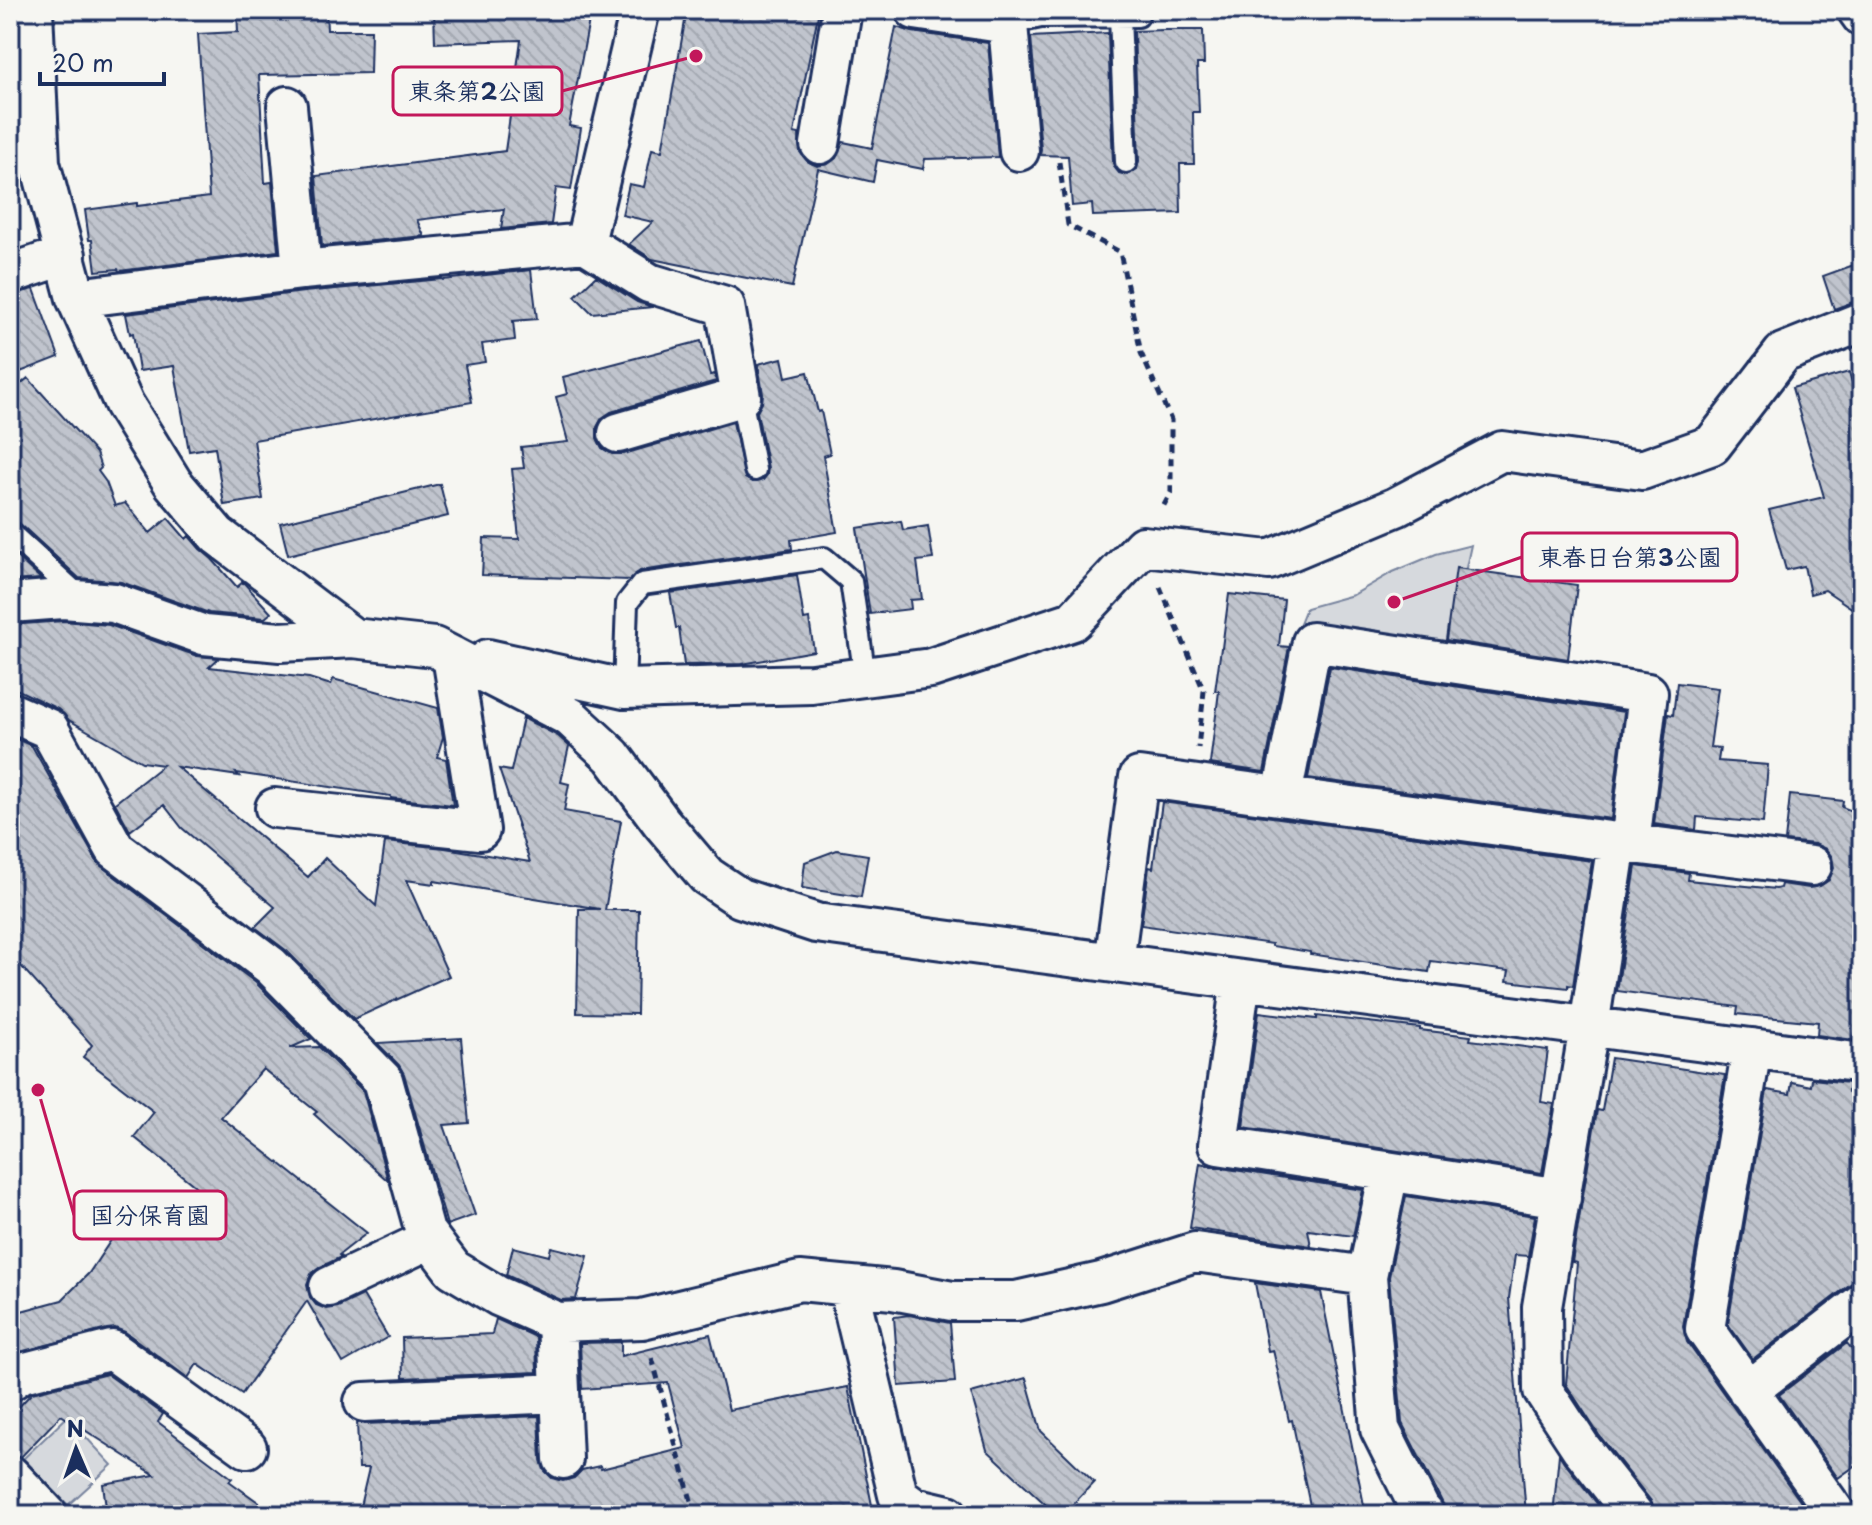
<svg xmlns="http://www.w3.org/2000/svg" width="1872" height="1525" font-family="'Playpen Sans','Klee One',sans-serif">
<defs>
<pattern id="building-back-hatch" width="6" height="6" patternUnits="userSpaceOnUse" patternTransform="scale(2)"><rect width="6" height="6" fill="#c0c4cd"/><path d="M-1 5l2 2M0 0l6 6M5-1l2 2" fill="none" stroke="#a4a9b2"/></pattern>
</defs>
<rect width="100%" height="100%" fill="#f6f6f2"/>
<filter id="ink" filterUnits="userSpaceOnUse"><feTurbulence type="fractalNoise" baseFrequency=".0125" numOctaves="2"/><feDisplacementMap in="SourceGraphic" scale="16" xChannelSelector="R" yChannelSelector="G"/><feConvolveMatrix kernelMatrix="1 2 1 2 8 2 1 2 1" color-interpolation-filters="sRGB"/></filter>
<g filter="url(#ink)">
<path fill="#d6d9dd" stroke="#78849e" stroke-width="2" d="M1471 545 1448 650 1300 623 1306 608 1353 595 1393 572 1436 554Z
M67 1417 112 1465 68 1505 23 1459Z"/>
<path fill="url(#building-back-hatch)" stroke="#1b2f5e" stroke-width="2" d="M237 10H326L327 30H371L370 73 259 75 265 183 272 182 278 251 119 271 118 269 96 271 92 240H89L85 210 137 203V206L209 197 198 34 238 32Z
M434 10H591L569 126 581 128 571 190 556 188 551 224 501 229 504 209 417 220 424 236 322 246 316 176 505 151 521 40 435 43Z
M687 10H819L794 133 799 134 800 152 807 161 817 166 828 164 836 158 843 142 872 148 896 27 912 32 988 43 998 157 925 159 923 169 877 160 873 182 818 169 792 287 652 259 629 244 653 222 622 215 629 184 644 187 652 149 662 151Z
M1164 30H1203L1204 64H1197L1199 112H1193L1194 164H1180L1181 213 1093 216 1092 204 1072 206 1068 156 1040 155 1041 149 1031 37 1108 33 1113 163 1115 168 1119 173 1127 175 1137 169 1139 161 1134 31Z
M1862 262V300L1853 302 1834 309 1823 276Z
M531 270 537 319 513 321 515 340 482 344 485 362 465 365 472 402 254 440 263 499 224 505 215 447 189 451 174 366 139 371 133 333 130 334 126 314 304 292 442 279 443 280Z
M596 276 637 302 653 307 592 313 575 296Z
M34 289 59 357 10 376V295Z
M701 341 710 375 715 374 716 381 611 412 602 418 597 427V438L602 448 612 454H624L733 422 745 478 752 482 763 480 767 475 768 468 757 412 762 403 763 394 758 364 782 358 786 377 808 372 818 412 821 411 830 454 823 456 837 532 791 540 792 549 640 571 629 580 482 575 484 538 519 539 512 469 524 468 521 447 568 442 556 397 567 394 563 377Z
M1849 372 1862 418V615L1825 590 1810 594 1804 566 1786 570 1769 510 1824 497 1792 388Z
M28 378 96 453 101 468 98 471 106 482 115 506 125 503 150 533 168 518 186 539 189 536 200 549 212 559 237 587 243 582 271 613 265 618 209 613 121 582 79 578 19 523 10 520V393Z
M440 484 448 516 288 555 280 523Z
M901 521 903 530 928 526 933 559 917 561 922 599 910 600 911 609 870 614 857 528Z
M10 551 41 579 10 581Z
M1456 568 1577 585 1568 659 1446 640Z
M797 575 804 620 809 619 814 651 742 664 684 665 679 628H676L670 593Z
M1229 594 1284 600 1279 646 1289 647 1264 772 1210 764 1219 691H1215L1221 648H1222Z
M63 621 109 625 197 656 219 658 209 667 309 678 331 685 333 679 438 708 443 737 437 757 446 759 453 805 391 798V796L236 773 239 776 177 767 308 877 325 858 376 906 385 842 445 848 530 862 499 769 511 771 523 718 558 736 569 746 561 782 569 784 564 811 621 821 605 910H639L637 1014 577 1013 579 909H600L434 881V884L406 880 449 976 354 1019 287 951 255 927 275 907 182 828 164 805 130 831 115 803 163 765 142 762 69 720 58 709 10 686V625Z
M1330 667 1624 712 1611 819 1308 778Z
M1677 683 1718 688 1710 747 1720 748 1718 761 1768 765 1763 823 1697 817 1696 830 1654 824 1668 714 1673 715Z
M10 736 32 746 96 860 101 866 256 983 311 1039 290 1048 319 1047 363 1091 388 1181 314 1114 317 1112 263 1069 221 1117 367 1233 339 1255 341 1257 320 1267 311 1274 307 1284 310 1297 316 1305 326 1309 338 1307 363 1295 388 1337 343 1363 307 1301 242 1394 197 1364 188 1378 125 1332 115 1328 107 1329 10 1355V1314L62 1300 89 1273 127 1216 157 1236 195 1186 134 1137 154 1112 83 1057 92 1045 12 956H10Z
M1790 795 1843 801 1842 807 1862 815V970L1854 1040 1817 1035 1818 1022 1737 1014 1738 1007 1617 991 1636 866 1689 873 1688 880 1776 889 1780 888 1781 884 1809 888 1820 886 1829 880 1834 868 1832 857 1826 849 1815 844 1785 841Z
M1162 802 1592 861 1573 986 1568 985V988L1507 981 1509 971 1431 961 1429 972 1310 954V952L1272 946V944L1141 925 1149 867 1153 868Z
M837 850 868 855 861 897 802 888 805 862Z
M1259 1012 1317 1019V1016L1420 1028V1030L1471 1036 1470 1040 1548 1050 1541 1102 1554 1104 1542 1173 1243 1127Z
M461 1038 469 1123 444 1125 475 1215 447 1225 404 1074 399 1065 377 1043Z
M1611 1058 1725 1075 1683 1327 1687 1342 1810 1515H1656L1651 1501 1599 1435 1566 1384 1577 1263 1572 1262 1597 1110 1602 1111Z
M1812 1079 1849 1083 1848 1092 1862 1095V1275L1753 1359 1728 1324 1767 1090 1790 1094 1792 1082 1811 1086Z
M1200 1163 1215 1167 1363 1190 1353 1236 1308 1230 1311 1246 1190 1228Z
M1406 1196 1535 1216 1528 1256 1515 1255 1509 1298 1526 1515H1446L1442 1502 1402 1423 1389 1277Z
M513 1247 549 1256 551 1247 588 1256 576 1299 561 1300 506 1275Z
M1255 1283 1321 1292 1366 1515H1312L1292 1420 1289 1421 1273 1350 1268 1351Z
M909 1315 950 1323 955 1382 899 1386 894 1317Z
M496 1319 536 1337 537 1372 403 1378 402 1338 492 1334Z
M710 1334 729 1410 848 1387 874 1515H358L369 1468H359L357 1422 365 1424 539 1416 541 1460 544 1470 552 1478 563 1481 574 1478 582 1470 600 1466 601 1469 685 1448 668 1383 582 1389 580 1343 621 1342V1356Z
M1847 1343 1862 1363V1461L1838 1478 1779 1395Z
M107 1374 163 1414 158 1422 232 1478 229 1481 276 1515H107L103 1484 155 1475 61 1415 21 1457 10 1454V1416L32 1393Z
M1026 1378 1041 1431 1094 1482 1063 1515H1057L987 1450 971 1393Z
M1559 1454 1564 1462 1606 1515H1553Z"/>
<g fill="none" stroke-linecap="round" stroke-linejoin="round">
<g stroke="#1b2f5e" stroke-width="26">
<path id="service" d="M1120 16 1126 162
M1008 24 1041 17 1138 16V10
M741 397 755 470
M10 533 81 598
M624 689 627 603 642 584 824 558 851 581 865 677"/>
</g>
<g stroke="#1b2f5e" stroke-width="44">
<path id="minor" d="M33 10 40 163 76 298 124 404 173 483 217 535 353 638 434 647 570 717 612 756 662 823 707 876 740 898 816 923 1862 1063
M915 10 1008 24 1019 151
M1857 10 1862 17
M287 106 302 270
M820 144 842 10
M585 243 649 283 725 306 741 397 618 433
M10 274 66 255
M76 298 302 270 585 243 640 10
M10 603 63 599 114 603 204 635 280 642 353 638
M488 659 624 689 812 684 931 668 1073 621 1143 546 1269 560 1396 507 1502 451 1642 470 1712 445 1783 353 1861 322
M10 712 49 729 115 849 271 966 383 1080 425 1232 453 1269 498 1296 557 1322 642 1319 800 1281 893 1290 952 1301H1016L1101 1282 1195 1252 1367 1276
M1282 796 1312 642 1648 693 1630 844
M275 808 480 830 452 656
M1617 842 1589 1027 1542 1307 1543 1390 1581 1448 1634 1515
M1114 963 1139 777 1617 842 1812 866
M1241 980 1218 1145 1561 1198
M1752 1048 1705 1329 1837 1515
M1389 1172 1367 1276 1380 1429 1420 1509 1425 1515
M848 1286 898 1495 914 1507 948 1515
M329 1287 430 1239
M557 1322 563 1459
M10 1381 22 1373 112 1350 247 1448
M1748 1391 1862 1303
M364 1402 560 1393
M10 1475 48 1515"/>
</g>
<path stroke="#1b2f5e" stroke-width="5" stroke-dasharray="8 6" stroke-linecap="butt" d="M1059 162 1068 225 1120 252 1141 353 1171 420V492L1162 509
M1160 587 1204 691 1198 748
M652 1358 695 1515"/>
<use href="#service" stroke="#f6f6f2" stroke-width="20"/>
<use href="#minor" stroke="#f6f6f2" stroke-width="38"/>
</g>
</g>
<path fill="none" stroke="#c2185b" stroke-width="3" d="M696 56L562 91M1394 602L1522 557M38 1090L74 1215"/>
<g fill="#c2185b" stroke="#f6f6f2" stroke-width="3">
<circle cx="696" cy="56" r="8"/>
<circle cx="1394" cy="602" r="8"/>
<circle cx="38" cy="1090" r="8"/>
</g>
<g fill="#f6f6f2" stroke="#c2185b" stroke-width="3">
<rect x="393" y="67" width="169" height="48" rx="8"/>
<rect x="1522" y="533" width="215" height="48" rx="8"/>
<rect x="74" y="1191" width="152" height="48" rx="8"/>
</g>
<g font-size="24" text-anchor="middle" font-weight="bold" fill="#1b2f5e">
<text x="477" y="100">東条第2公園</text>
<text x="1630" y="566">東春日台第3公園</text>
<text x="150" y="1224">国分保育園</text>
</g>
<rect width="1872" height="1525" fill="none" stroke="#f6f6f2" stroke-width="40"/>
<rect x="20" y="20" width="1832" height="1485" fill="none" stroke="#1b2f5e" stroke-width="3" filter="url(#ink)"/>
<g transform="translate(76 1449) rotate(358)" stroke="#f6f6f2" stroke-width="6" paint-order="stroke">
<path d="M0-6L14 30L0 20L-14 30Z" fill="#1b2f5e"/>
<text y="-12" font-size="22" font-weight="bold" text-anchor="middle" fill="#1b2f5e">N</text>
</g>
<path d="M40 72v12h124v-12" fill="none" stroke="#1b2f5e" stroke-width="4"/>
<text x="52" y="72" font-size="24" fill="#1b2f5e" stroke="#f6f6f2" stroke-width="6" paint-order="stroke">20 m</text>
</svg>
